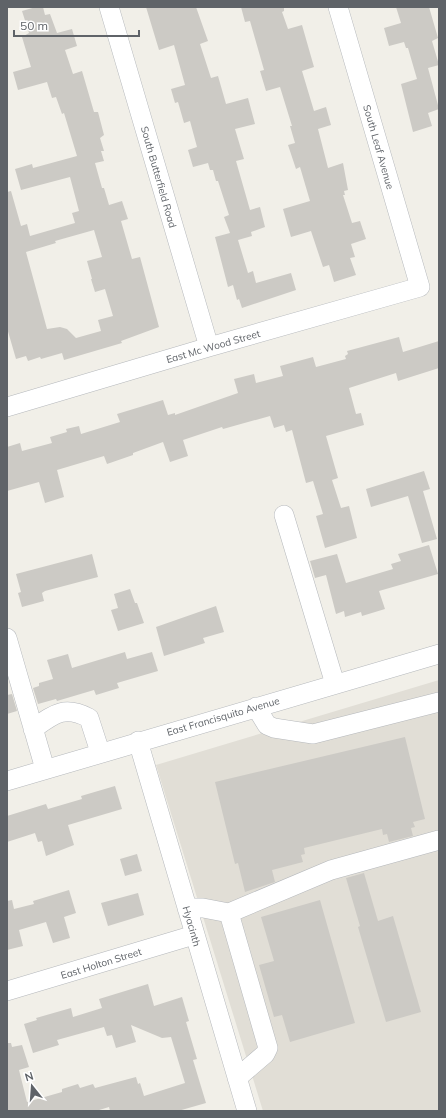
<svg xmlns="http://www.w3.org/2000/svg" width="446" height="1118" font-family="Mulish,sans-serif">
<rect width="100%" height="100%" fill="#f1efe8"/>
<path fill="#e1ded6" d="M439 680V1111H263L156 765Z"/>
<path fill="#cccac5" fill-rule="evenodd" d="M36 7H43L45 15 50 14 57 33 72 29 77 46 65 50 73 74 82 71 94 112H98L104 135 100 138 104 151H101L104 161 95 163 102 188H104L109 205 122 201 128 219 121 221 132 259 140 257 159 327 121 341 122 343 64 360 62 353 41 359 40 357 28 361 26 356 16 359 7 328V192L11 191 21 226 27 224 30 236 75 223 72 213 79 211 70 177 21 190 15 169 32 164 33 168 77 156 64 113 62 114 56 97 52 98 47 82 18 90 13 72 31 67 22 37 29 33 22 11ZM94 230 102 257 87 261 92 279H91L95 292 105 289 113 316 98 320 101 331 76 338 67 329 60 327 47 329 26 252 56 243 55 241Z
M146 7H196L208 41 200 44 211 78 218 76 226 104 248 98 255 124 235 129 244 159 236 161 250 210 260 207 265 227 251 232 252 236 238 240 248 273 253 271 256 283 291 273 296 290 242 308 239 299 237 300 233 285 228 287 215 237 230 233 224 217 229 215 218 181H216L213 170H210L208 163 193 167 188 150 197 147 190 121 184 123 178 102 175 103 171 89 185 85 174 45 159 50Z
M241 7H284V11L282 12 288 29 302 25 314 67 302 71 314 111 326 107 331 125 318 129 328 168 343 163 348 190 344 191 345 195H343L352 223 360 221 366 239 351 244 355 257 350 258 356 275 334 282 329 265 323 267 311 231 291 237 283 209 310 201 300 167 296 169 288 145 295 143 290 126H292L280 87 266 91 260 71 264 70 250 21 245 22Z
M396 7H429L438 38 432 41 439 65 428 68 439 109 428 113 432 126 413 132 401 84 417 79 408 48H406L404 42 389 46 384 28 401 23Z
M399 337 403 352 439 341V368L398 381 396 373 349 388 356 414 361 413 364 425 326 436 338 478 332 480 341 508 349 506 357 538 325 548 316 516 323 514 313 481 306 483 292 430 286 432 284 425 274 428 270 416 223 429 222 427 183 440 188 456 170 462 163 442 133 453V455L107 464 104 456 57 470 64 497 45 503 39 482 7 491V447L20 443 22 451 52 443 50 437 67 432 66 429 79 426 81 434 120 422 117 414 163 400 168 415 175 413V415L238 393 234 379 254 374 256 383 283 376 280 366 313 357 316 367 346 359 345 356 348 354 347 351Z
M424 471 430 489 423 491 437 539 422 543 408 496 371 507 366 489Z
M429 545 438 574 379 591 385 609 362 616 361 612 345 617 344 611 336 614 326 575 315 578 310 561 337 554 346 583 393 569 391 564 401 561 398 554Z
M92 554 98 577 45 591 42 593 44 601 22 607 18 593 21 592 16 574Z
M130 589 135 603H137L144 623 118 631 111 610 118 608 114 594Z
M216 606 224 632 203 638 205 643 164 656 156 627Z
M125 652 127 659 152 652 158 671 117 683 119 688 96 695 94 690 57 701 56 699 38 704 33 688 39 686V683L53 679 47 660 68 654 72 668Z
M12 694 17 711 7 714V695Z
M405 737 425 819 413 822 415 827 411 828 413 836 389 842 387 834 383 835 382 829 304 848 305 854 301 855 303 862 272 870 275 882 245 892 238 863 235 864 215 782Z
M115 786 122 809 68 825 74 845 46 856 42 841 38 842 35 833 7 842V816L46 804 48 809 82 799 81 796Z
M137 854 142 871 125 876 120 859Z
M364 873 378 921 393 916 421 1012 386 1022 358 927 360 926 346 878Z
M69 890 76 913 64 917 70 938 53 943 46 922 19 930 23 946 7 950V901L12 900 14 909 34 904 33 901Z
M138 893 144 915 108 926 101 903Z
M320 900 355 1023 290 1042 282 1015 274 1017 259 965 274 961 261 917Z
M148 984 154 1006 182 997 189 1021 186 1022 197 1059 193 1060 206 1103 178 1111H110L109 1107 96 1111H8L7 1043H11L12 1047 22 1045 29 1067 19 1070 27 1102 62 1092V1089L78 1084 80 1088 93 1084 95 1088 136 1077 138 1084 140 1083 144 1096 185 1083 171 1037 162 1038 131 1025 136 1042 116 1048 112 1035 107 1036 104 1027 57 1040 59 1045 33 1053 24 1024 37 1020 36 1018 71 1008 73 1017 102 1008 99 999Z"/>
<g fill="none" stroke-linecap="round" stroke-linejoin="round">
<g stroke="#b5b8bc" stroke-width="20">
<path id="minor" d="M109 7 209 347
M7 407 209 347 420 287 338 7
M284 515 335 684
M7 638 45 769
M256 707 267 725 274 728 313 734 439 702
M33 729C54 714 64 705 89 718L100 752
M138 741 247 1111
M7 781 439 654
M187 908H203L229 913 268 1048 265 1054 237 1078
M229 913 331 870 439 840
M7 991 194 935"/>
</g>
<use href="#minor" stroke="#fff" stroke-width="19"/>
</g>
<g text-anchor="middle" stroke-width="3.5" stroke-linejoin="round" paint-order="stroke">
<g font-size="10" fill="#5f6368" stroke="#fff">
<text transform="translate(379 147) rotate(74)" y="4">South Leaf Avenue</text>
<text transform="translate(159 177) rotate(74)" y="4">South Butterfield Road</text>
<text transform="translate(213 346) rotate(-16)" y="4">East Mc Wood Street</text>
<text transform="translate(223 716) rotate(-16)" y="4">East Francisquito Avenue</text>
<text transform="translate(192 926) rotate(74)" y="4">Hyacinth</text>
<text transform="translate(101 963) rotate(-17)" y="4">East Holton Street</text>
</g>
</g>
<rect width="446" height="1118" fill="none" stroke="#5f6368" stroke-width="16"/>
<g transform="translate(32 1086) rotate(343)" stroke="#ffffff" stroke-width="3" paint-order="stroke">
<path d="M0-3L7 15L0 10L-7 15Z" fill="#5f6368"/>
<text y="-6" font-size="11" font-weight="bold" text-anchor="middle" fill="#5f6368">N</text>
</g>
<path d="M14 30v6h125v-6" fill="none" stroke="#5f6368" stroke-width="2"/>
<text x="20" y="30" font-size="12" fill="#5f6368" stroke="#ffffff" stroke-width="3" paint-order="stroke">50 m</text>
</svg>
